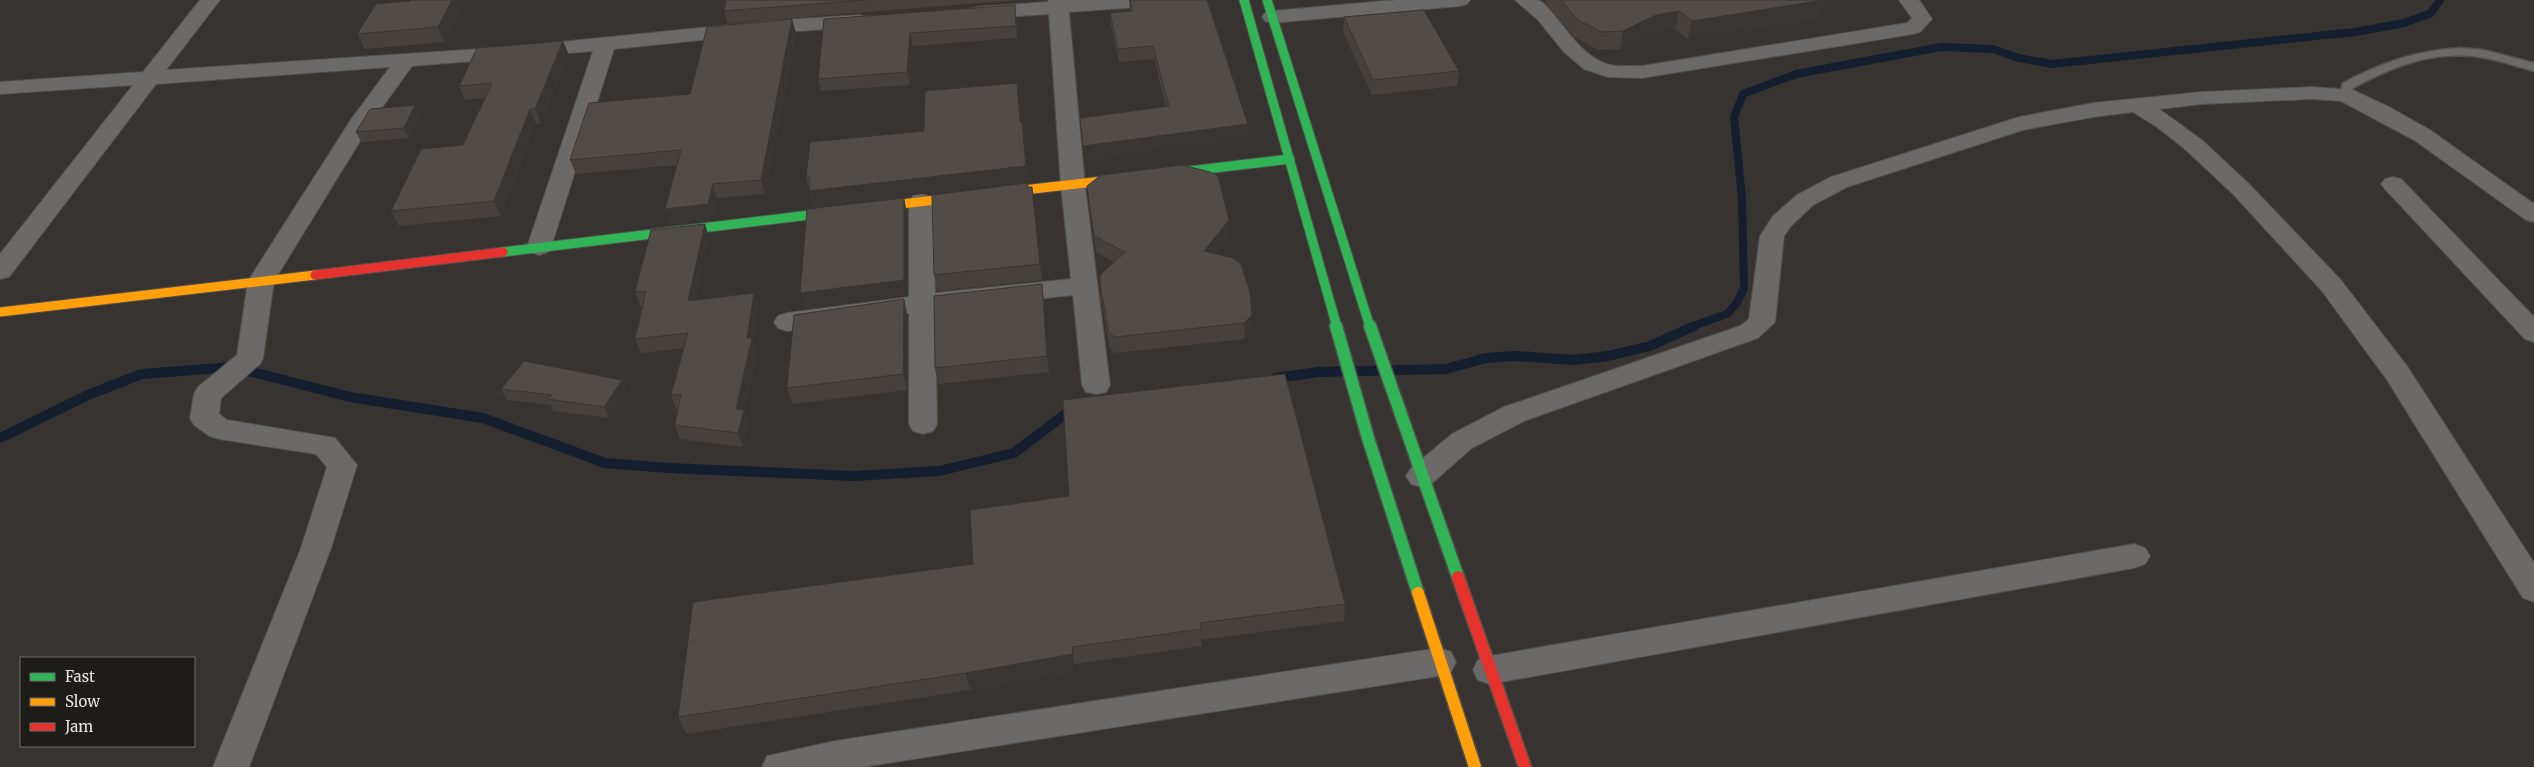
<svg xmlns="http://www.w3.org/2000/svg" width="2534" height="767" font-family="Merriweather,serif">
<rect width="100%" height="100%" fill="#363330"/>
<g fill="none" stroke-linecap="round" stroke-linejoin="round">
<path stroke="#151e2f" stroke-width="8" d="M1690 327 1727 314 1737 303 1744 288 1742 198 1734 117 1743 94 1796 74 1941 47 1993 49 2019 58 2052 64 2355 32 2404 23 2431 13 2440 0"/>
<path stroke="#151e2f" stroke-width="10" d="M1276 378 1319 372 1446 369 1486 358 1515 356 1574 360 1608 356 1650 346 1694 326
M0 438 90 394 142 374 233 367 350 397 483 418 605 463 668 468 854 476 939 471 1014 453 1072 409"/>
<g stroke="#52504d" stroke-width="3">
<path id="lane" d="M2461 48 2484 50 2534 63V71C2518 67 2502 61 2486 58 2437 49 2395 65 2353 88L2349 98H2341L2339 95 2343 83C2381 63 2417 50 2461 48Z"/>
</g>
<g stroke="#52504d" stroke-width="2">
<path id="street" d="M200 0H220L166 70 510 47 768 21 860 15 867 17 870 21 867 25 860 27 768 33 614 49 551 247 548 252 539 255 530 252 527 247 593 51 412 66 373 120 274 281 263 358 260 364 221 398 219 414 227 420 335 438 357 465 331 548 249 767H213L301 548 327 467 316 454 219 439 209 436 194 425 190 418 194 394 198 387 237 355 248 281 352 118 390 67 156 84 9 277 0 279V254L133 85 0 94V82L143 72Z
M1048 0H1163L1160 4 1153 6 1069 12 1085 186 1110 385 1106 392 1096 394 1086 392 1082 385 1073 295 935 310 937 424 933 431 923 434 913 431 909 424V313L787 331 778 328 774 322 778 316 787 313 909 297V201L913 196 921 194 929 196 933 201 935 293 1071 279 1061 186 1049 14 978 19 971 17 968 13 971 9 978 7 1048 2Z
M1395 0H1470L1467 4 1460 6 1272 23 1265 21 1262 17 1265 13 1272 11Z
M1515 0H1538L1543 3C1563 22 1579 55 1607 64 1618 68 1631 65 1642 66L1907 23 1912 18 1899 0H1919L1932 19 1920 32 1913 34 1642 78 1608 77 1584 69 1564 52 1538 20Z
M2312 87 2353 90 2391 108 2430 130 2534 204V222L2526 220 2414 140 2341 101 2312 99 2202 104 2159 109 2202 140 2249 184 2340 279 2407 366 2534 563V602L2523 598 2387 380 2322 291 2233 194 2186 150 2157 127 2133 112 2093 117 2023 130 1847 187 1813 205 1791 226 1784 236 1775 322 1758 338 1524 421 1472 448 1431 484 1421 487 1411 484 1406 476 1411 468 1452 434 1504 407 1740 326 1749 319 1760 236 1773 216 1797 195 1831 177 2019 117 2093 103 2202 92Z
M2393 177 2401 179 2534 317V342L2525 339 2385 189 2381 184 2385 179Z
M2134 544 2145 548 2150 556 2145 564 2134 568 1490 684 1478 680 1473 670 1478 660 1490 656Z
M1439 648 1451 652 1456 662 1451 672 1439 676 863 767H762L767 756 835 741Z"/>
</g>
<g stroke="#52504d" stroke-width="11">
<path id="fast-far1" d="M1244 0 1337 327
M1267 0 1370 327
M1164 174 1290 159
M503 252 901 204"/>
</g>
<g stroke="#52504d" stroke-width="15">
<path id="fast" d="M1336 326 1368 438 1418 593
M1370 326 1458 577"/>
</g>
<g stroke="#52504d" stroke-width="11">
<path id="slow-far1" d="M901 204 1164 174
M0 312 315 275"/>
</g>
<g stroke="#52504d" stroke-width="15">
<path id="slow" d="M1418 593 1475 767"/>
</g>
<g stroke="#52504d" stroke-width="11">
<path id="jam-far1" d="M315 275 503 252"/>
</g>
<g stroke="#52504d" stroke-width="15">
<path id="jam" d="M1458 577 1525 767"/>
</g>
<use href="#lane" fill="#6c6a68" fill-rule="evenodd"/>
<use href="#street" fill="#6c6a68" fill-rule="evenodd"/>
<use href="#fast-far1" stroke="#30b455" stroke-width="9"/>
<use href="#fast" stroke="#30b455" stroke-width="12"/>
<use href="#slow-far1" stroke="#ff9f0a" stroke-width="9"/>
<use href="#slow" stroke="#ff9f0a" stroke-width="12"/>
<use href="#jam-far1" stroke="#e5322d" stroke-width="9"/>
<use href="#jam" stroke="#e5322d" stroke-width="12"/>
</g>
<path fill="#47413e" d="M465 0 445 42 365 49 357 34Z
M726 0H1017L727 23 724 11Z
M1129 0H1207L1248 124V137L1084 160 1166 106 1154 59 1119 62 1111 26 1110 13 1130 11Z
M1547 0H1824L1819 18 1688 39 1675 29 1652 33 1620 49 1598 50 1574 37 1546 4Z
M1016 17 1017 38 913 46 910 85 821 91 818 79 824 19Z
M1344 17 1459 71 1457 86 1372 95 1343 32Z
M796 33 765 194 717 198 713 218 670 223 665 209 677 165 576 174 570 160 690 94Z
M569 55 541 123 536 124 501 216 399 226 391 211 463 145 485 98 465 100 459 86Z
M1017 83 1021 122H1022L1024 137 1028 181 813 207 806 177 924 131Z
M420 116 409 138 361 142 356 132Z
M1087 186 1229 220V235L1215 254 1252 331 1245 339 1116 353 1110 349 1101 300 1100 284 1114 262 1096 252Z
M1028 187 1034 202 1042 280 937 291 934 275Z
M709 237 696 300 754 293 758 306 753 340 757 352 744 411 749 424 743 447 680 439 675 425 678 409H676L671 395 684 348 641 353 635 339 643 306H640L635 292Z
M904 299 907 315V390L792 404 787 388Z
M1044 300 1049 372 938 384 935 368Z
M622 380 626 391 609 418 553 411 551 405 507 400 501 389Z
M1069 496 1345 604 1344 621 1201 640 1202 646 1074 664 1075 670 970 690 686 734 678 717 973 564Z"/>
<path fill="#393532" d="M452 0H465L445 42 438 27Z
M1824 0 1819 18 1688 39 1692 21Z
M1679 11 1675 29 1652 33 1620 49 1623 31 1656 15Z
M792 19 796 33 765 194 761 180Z
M910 33 913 46 910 85 907 72Z
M563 41 569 55 541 123 535 109Z
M1017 83 1019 98 1022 137 1020 122Z
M415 105 420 116 409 138 404 128Z
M530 109 536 124 501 216 494 201Z
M1022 122 1024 137 1028 181 813 207 809 191Z
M1248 124V137L1084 160 1083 146Z
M713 184 717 198 713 218 670 223 665 209Z
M1032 187 1034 202 1042 280 1040 264Z
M904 198 907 213V295L805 309 800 293Z
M1229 220V235L1205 267 1204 251Z
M705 224 709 237 693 315 688 301Z
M1042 284 1044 300 1049 372 1047 356Z
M754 293 758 306 753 340 757 352 744 411 749 424 743 447 738 433 736 409Z
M904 299 907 315V390L903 374Z
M1252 315V331L1245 339 1244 323Z
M622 380 626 391 609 418 604 407Z
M1073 654 1075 670 970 690 966 673Z"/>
<path fill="#524c48" stroke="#393532" d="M411 0H452L438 27 357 34 376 4 410 1Z
M726 0H865L724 11Z
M1130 0H1207L1248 124 1083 146 1080 118 1169 106 1153 46 1118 49 1110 13 1132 11Z
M1561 0H1824L1692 21 1679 11 1656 15 1623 31 1601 32 1577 19Z
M1015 5 1016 26 910 33 907 72 818 79 824 19Z
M1424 10 1459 71 1373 80 1344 17Z
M792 19 761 180 713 184 708 204 665 209 681 150 570 160 589 103 690 94 707 27Z
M563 41 535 109H530L494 201 391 211 421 149 463 145 492 83 459 86 477 48Z
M1017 83 1020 122H1022L1026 166 809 191 810 177H806L810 142 924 131 925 91Z
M415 105 404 128 356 132 370 109Z
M1182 165 1210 172 1218 176 1229 220 1204 251 1233 258 1241 264 1250 292 1252 315 1244 323 1115 337 1109 333 1100 284V275L1125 252 1094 236 1087 186 1101 175Z
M1027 183 1028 187H1032L1040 264 934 275 932 195Z
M904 198V280L800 293 807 209Z
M705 224 688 301 754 293 747 338H752L736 409 744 410 738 433 675 425 681 394 671 395 688 333 635 339 646 291 635 292 651 230Z
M1042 284 1047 356 935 368 934 296Z
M904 299 903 374 787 388 794 315Z
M524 361 622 380 604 407 548 399 552 395 501 389Z
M1285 374 1345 604 1200 623 1201 629 1072 647 1073 654 966 673 678 717 693 602 973 564 970 510 1069 496 1063 400Z"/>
<rect x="20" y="657" width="175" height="90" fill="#1e1c19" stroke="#6e6c69"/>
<rect x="30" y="673" width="25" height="8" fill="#30b455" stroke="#6e6c69"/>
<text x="65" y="682" font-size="15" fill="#e6e4e0">Fast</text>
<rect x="30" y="698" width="25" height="8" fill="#ff9f0a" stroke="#6e6c69"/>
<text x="65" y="707" font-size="15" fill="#e6e4e0">Slow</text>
<rect x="30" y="723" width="25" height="8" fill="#e5322d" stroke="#6e6c69"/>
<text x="65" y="732" font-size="15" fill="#e6e4e0">Jam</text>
</svg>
